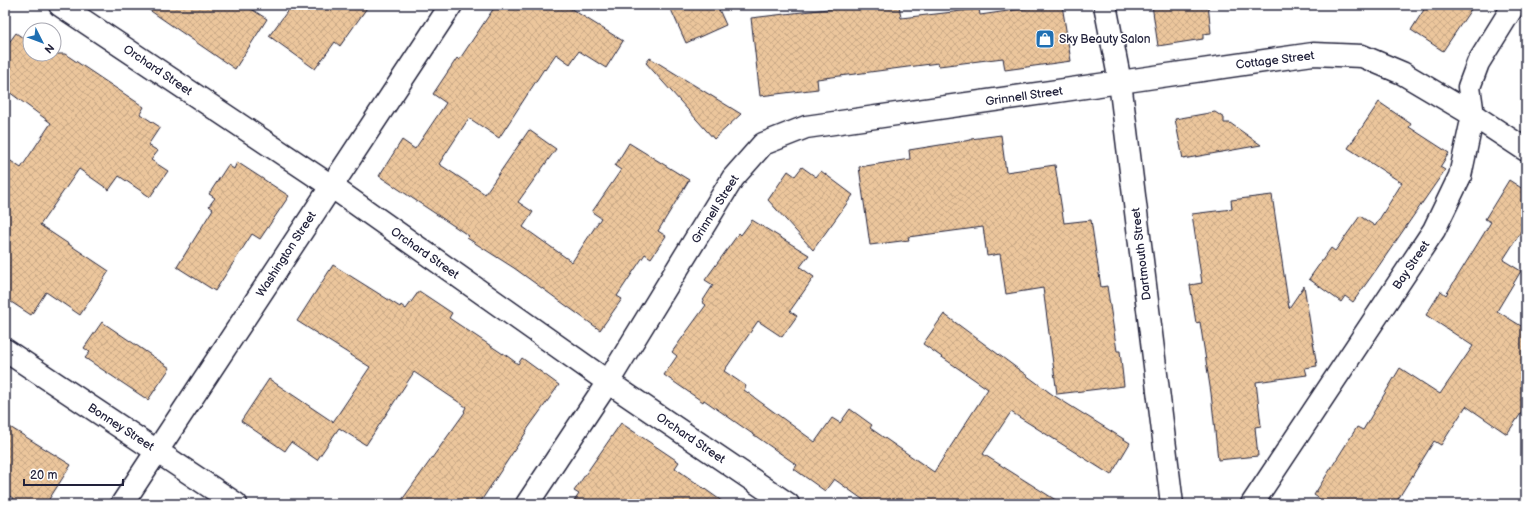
<svg xmlns="http://www.w3.org/2000/svg" width="1531" height="509" font-family="'Balsamiq Sans',sans-serif">
<defs>
<pattern id="building-cross-hatch" width="8" height="8" patternUnits="userSpaceOnUse"><rect width="8" height="8" fill="#ecc69c"/><path d="M0 0l8 8M0 8l8-8" fill="none" stroke="#caaa87"/></pattern>
</defs>
<rect width="100%" height="100%" fill="#fff"/>
<filter id="ink" filterUnits="userSpaceOnUse"><feTurbulence type="fractalNoise" baseFrequency=".025" numOctaves="2"/><feDisplacementMap in="SourceGraphic" scale="8" xChannelSelector="R" yChannelSelector="G"/><feConvolveMatrix kernelMatrix="1 2 1 2 8 2 1 2 1" color-interpolation-filters="sRGB"/></filter>
<g filter="url(#ink)">
<path fill="url(#building-cross-hatch)" stroke="#22223b" d="M142 5H245L267 19 235 69Z
M292 5H369L340 46 335 42 315 69 269 36Z
M496 5H565L623 41 606 68 579 51 570 64 556 54 545 70 544 69 499 138 469 118 439 164 485 194 529 130 556 149 518 202 533 212 523 227 572 262 601 218 592 212 621 170 615 166 629 143 689 180 658 231 666 236 651 258 645 254 617 296 622 299 600 330 514 268 467 238 469 236 379 176 402 140 415 149 446 103 433 94 457 58 459 60Z
M669 5H717L726 25 686 43Z
M862 5H899L901 18 979 9 980 15 1050 5H1062L1071 61 1005 70 1003 58 939 66 938 63 817 79 818 89 760 96 751 18Z
M1152 5H1208L1211 33 1203 34V39L1158 46Z
M1427 5H1474L1443 51 1411 30Z
M16 33 30 43V54H65L144 107 140 114 160 127 148 145 158 151 151 160 168 171 150 197 119 176 109 190 79 169 40 225 109 271 80 315 46 292 31 315 5 298V157L21 168 51 123 5 89V48Z
M650 58 741 114 714 139 646 63Z
M1379 102 1411 124 1409 127 1449 153 1440 167 1445 170 1376 270 1353 302 1345 296 1341 302 1309 279 1331 248 1335 251 1360 216 1375 226 1402 183 1348 148Z
M1215 112 1224 118V123H1230L1261 145 1183 159 1175 119Z
M1001 135 1006 172 1055 165 1064 223 1091 220 1101 287 1107 286 1117 351H1120L1124 386 1057 394 1043 288 1006 294 1000 254 987 256 983 227 908 237 909 240 870 245 859 167 910 159 909 150 971 140V139Z
M237 162 289 196 260 239 252 234 215 291 177 267 213 209 209 206 215 198 209 194 228 165 234 169Z
M802 167 816 177 821 171 853 195 813 250 768 200 788 171 795 176Z
M1509 180 1526 191V224L1503 260 1521 271 1497 311 1526 329V406L1507 434 1466 406 1441 445 1434 441 1395 504H1327L1314 495 1357 427 1363 430 1400 368 1440 394 1473 346 1426 315 1441 291 1446 295 1491 222 1485 219Z
M1272 195 1289 308 1304 286 1317 366 1305 368 1307 375 1256 382 1261 426 1255 427 1258 456 1218 460 1211 393 1200 322 1196 323 1190 285 1202 283 1192 214 1232 209 1231 200Z
M752 220 809 255 800 267 814 277 790 311 797 316 782 337 758 321 724 371 746 386 744 390 815 442 832 418 840 423 850 409 872 425 870 428 934 472 988 389 923 344 944 314 1053 395 1130 443 1111 475 1011 412 983 454 1062 504H869L834 479 825 491 794 469 797 465 704 400 703 402 664 375 677 356 672 352 706 305 702 302 713 285 705 280 739 233 741 235Z
M333 265 400 307 401 305 406 309 419 291 452 313 449 318 503 354V353L518 364 522 358 559 385 526 431H527L479 504H399L465 412 464 411 466 407 414 372 366 445 339 428 317 460 291 442 285 451 241 421 269 379 333 422 370 367 297 321Z
M102 322 170 368 148 400 85 358 90 352 84 348Z
M621 423 679 462 675 468 726 504H572L579 494 574 491Z
M5 424 71 465 46 504H22L5 493Z"/>
<g fill="none" stroke-linecap="round" stroke-linejoin="round">
<g stroke="#22223b" stroke-width="25">
<path id="minor" d="M60 5 331 186 608 382 788 504
M5 350 236 504
M122 504 451 5
M527 504 608 382 733 178 763 144 806 127 1120 82
M1252 504 1434 230 1460 176 1473 115 1469 87 1478 63 1514 5"/>
</g>
<g stroke="#22223b" stroke-width="25">
<path id="major" d="M1105 5 1120 82 1172 504
M1120 82 1313 54 1362 56 1402 73 1473 115 1526 150"/>
</g>
<use href="#minor" stroke="#fff" stroke-width="22"/>
<use href="#major" stroke="#fff" stroke-width="22"/>
</g>
</g>
<defs>
<g id="shop-square" transform="scale(1)"><rect x="-9" y="-9" width="18" height="18" rx="4" fill="#1f6fb2" stroke="#fff"/><path d="M-5-2.5h2.3a2.7 3.5 0 0 1 5.4 0H5L5.5 6h-11ZM-1.5-2.5h3a1.5 2.3 0 0 0-3 0Z" fill="#fff"/></g>
</defs>
<g fill-rule="evenodd">
<use href="#shop-square" x="1045" y="39"/>
</g>
<g text-anchor="middle" stroke-width="3" stroke-linejoin="round" paint-order="stroke">
<g font-size="12" fill="#22223b" stroke="#fff" text-anchor="start">
<text x="1059" y="43">Sky Beauty Salon</text>
</g>
<g font-size="12" fill="#22223b" stroke="#fff">
<text transform="translate(1275 60) rotate(-7)" y="4">Cottage Street</text>
<text transform="translate(158 70) rotate(34)" y="4">Orchard Street</text>
<text transform="translate(1024 96) rotate(-8)" y="4">Grinnell Street</text>
<text transform="translate(715 209) rotate(-58)" y="4">Grinnell Street</text>
<text transform="translate(425 253) rotate(35)" y="4">Orchard Street</text>
<text transform="translate(286 254) rotate(-57)" y="4">Washington Street</text>
<text transform="translate(1141 254) rotate(-97)" y="4">Dartmouth Street</text>
<text transform="translate(1411 265) rotate(-56)" y="4">Bay Street</text>
<text transform="translate(121 427) rotate(33)" y="4">Bonney Street</text>
<text transform="translate(691 438) rotate(34)" y="4">Orchard Street</text>
</g>
</g>
<rect width="1531" height="509" fill="none" stroke="#fff" stroke-width="20"/>
<rect x="10" y="10" width="1511" height="489" fill="none" stroke="#22223b" stroke-width="1.5" filter="url(#ink)"/>
<g transform="translate(42 42) rotate(132)"><circle r="19" fill="#ffffff" stroke="#a7a7b1"/>
<path d="M0-3L7 15L0 10L-7 15Z" fill="#1f6fb2"/>
<text y="-6" font-size="11" font-weight="bold" text-anchor="middle" fill="#22223b">N</text>
</g>
<path d="M24 479v6h99v-6" fill="none" stroke="#22223b" stroke-width="2"/>
<text x="30" y="479" font-size="12" fill="#22223b" stroke="#ffffff" stroke-width="3" paint-order="stroke">20 m</text>
</svg>
